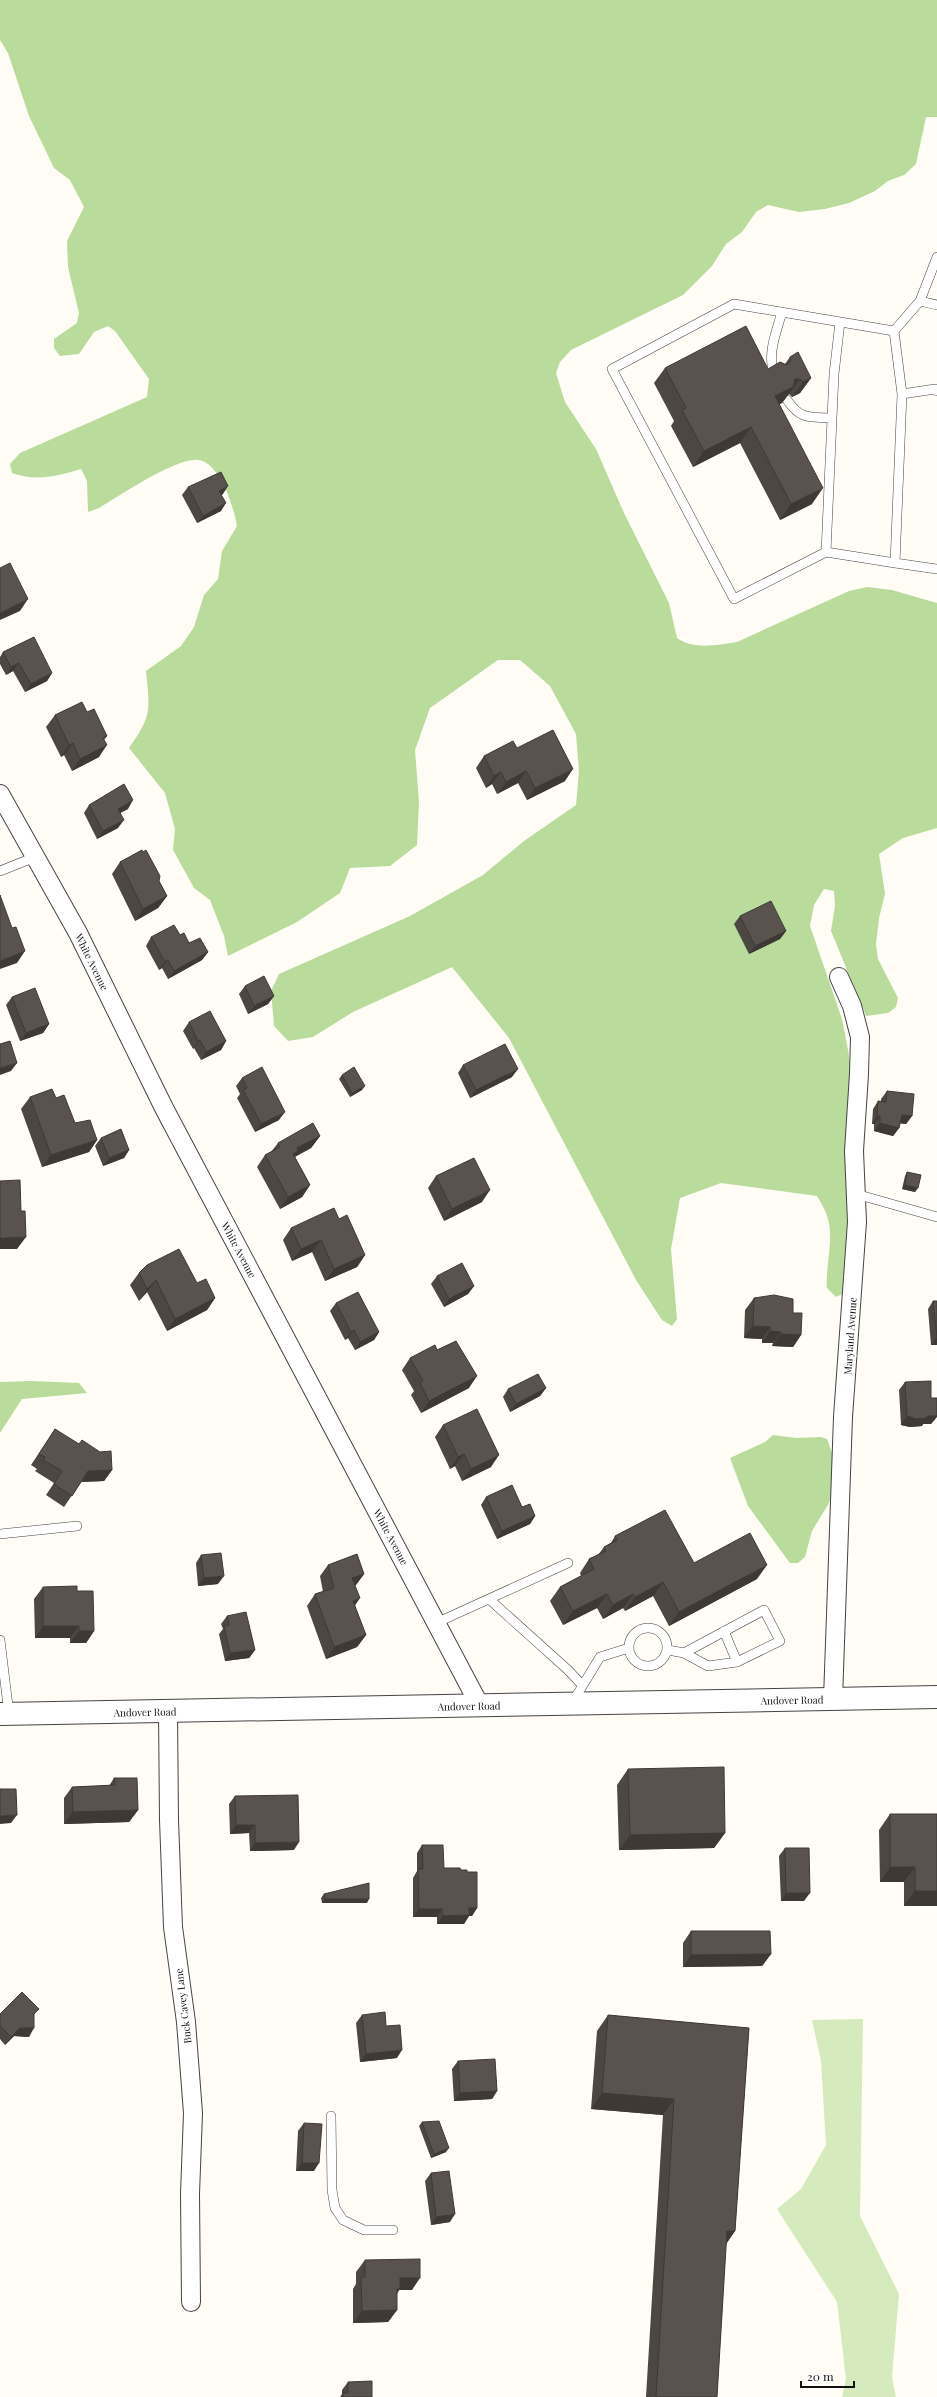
<svg xmlns="http://www.w3.org/2000/svg" width="937" height="2397" font-family="'Playfair Display',serif">
<rect width="100%" height="100%" fill="#fffdf5"/>
<path fill="#d5ebbd" d="M863 2019 860 2216 899 2294 892 2377 896 2397H842L846 2379 837 2302 777 2209 801 2189 826 2145 821 2061 812 2020Z"/>
<path fill="#b9dc9c" d="M0 0H937V117H926L916 164 904 175 888 181 875 191 849 203 825 209 799 212 768 205 756 212 742 232 726 244 712 266 683 295 571 350 560 362 556 373 565 402 596 449 624 513 669 603 677 638C694 650 717 645 737 642L849 591 867 587 892 590 937 603V828L903 838 879 854 885 894 879 918 876 944 878 959 898 998 896 1007 888 1013 866 1016 831 931 835 906 834 891 824 889 814 905 810 926 842 1019 848 1050 853 1088 851 1209 844 1293 836 1297 827 1288C825 1266 835 1236 827 1216 825 1209 821 1203 817 1196L721 1183 680 1198 671 1249 677 1319 672 1326 662 1320 636 1280 509 1038 452 967 353 1012 313 1037 288 1041 274 1026 271 991 279 974 410 916 483 875 524 841 576 805 579 771 576 734 550 686 520 660H498L430 708 415 750 419 802 417 845 390 866 350 868 340 893 297 922 228 956 224 936 210 900 194 888 173 850 175 829 165 793 129 748C152 716 150 710 146 671L181 646 194 627 204 595 218 579 222 551 237 526C234 508 220 463 199 460 178 456 119 496 99 508L88 512 87 481 81 469C57 476 37 482 12 473L10 464 20 453 147 397 149 379 115 331 108 326 94 332 79 354 60 356 54 348V339L77 323 79 313 68 267 67 241 84 207 70 180 54 168 29 116 8 53 0 40Z
M31 1381 79 1383 87 1393 22 1399 0 1433V1382Z
M773 1435 796 1438 821 1437 827 1439 832 1453 835 1482 829 1503 812 1531 805 1557 798 1563H790L748 1506 730 1458 765 1442Z"/>
<g fill="none" stroke-linecap="round" stroke-linejoin="round">
<g stroke="#444" stroke-width="10">
<path id="service" d="M920 301 937 305
M840 322 834 374 826 552 895 563
M894 331 902 394 895 563 937 569
M774 375C767 354 776 333 782 312
M902 394 935 389 937 391
M787 400C801 420 809 417 832 418
M826 552 734 599 612 369 734 304 894 331 920 301 937 257
M0 871 35 857
M856 1194 937 1217
M0 1534 77 1526
M489 1599 568 1670 582 1685
M436 1623 568 1563
M629 1647a19 19 0 1 1 38 0a19 19 0 1 1-38 0Z
M724 1631 737 1662
M0 1640 9 1714
M668 1650 684 1653 764 1610 780 1641 737 1662 708 1666 684 1653
M572 1703 600 1657 629 1648
M331 2116 332 2190 335 2208 343 2220 364 2230H393"/>
</g>
<g stroke="#444" stroke-width="20">
<path id="minor" d="M0 794 78 933 164 1108 480 1706
M833 1699 843 1417 857 1222 854 1151 859 1074 860 1037 852 1006 839 977
M168 1711 169 1820 173 1927 186 2022 193 2113 190 2194 191 2302"/>
</g>
<g stroke="#444" stroke-width="24">
<path id="tertiary" d="M0 1714 937 1697"/>
</g>
<use href="#service" stroke="#fff" stroke-width="9"/>
<use href="#minor" stroke="#fff" stroke-width="18"/>
<use href="#tertiary" stroke="#fff" stroke-width="22"/>
</g>
<path fill="#4d4742" d="M790 357 811 378 800 393 792 397 789 394 788 395 782 403 779 404 812 504 780 520 740 443 693 467 671 426 674 421 654 383 665 368 768 369 785 364Z
M188 487 223 494 221 495V511L197 523 182 495Z
M3 652 52 673 47 681 25 692 13 671 6 675 0 664V657Z
M87 712 107 736 104 740 99 757 72 771 64 755 61 757 46 727 55 715Z
M517 748 565 781 527 800 518 783 497 794 492 784 486 788 476 768 484 756Z
M89 805 128 809 120 813 118 828 97 839 84 813Z
M143 852 167 896 158 908 135 921 112 874 120 862Z
M740 916 786 931 780 939 749 954 734 924Z
M180 935 189 943 208 952 202 960 168 979 162 968 159 970 146 946 151 937Z
M245 986 274 996 268 1004 248 1014 239 994Z
M12 997 49 1024 43 1033 20 1041 6 1005Z
M189 1022 226 1041 221 1050 201 1060 194 1048 193 1049 183 1031Z
M463 1065 512 1077 470 1098 458 1073Z
M342 1075 362 1090 350 1097 339 1079Z
M242 1078 279 1120 255 1132 237 1098 240 1094 236 1086Z
M887 1091 912 1116 906 1124 900 1123 899 1128 893 1136 874 1131V1124H872L873 1109 878 1101 881 1102V1099Z
M30 1097 56 1098 75 1123 97 1140 89 1152 42 1167 21 1109Z
M320 1136 311 1148 295 1157 310 1185 302 1197 280 1209 257 1167 265 1155 271 1152 278 1143Z
M101 1138 129 1150 124 1158 103 1166 95 1146Z
M907 1172 915 1192 902 1189 905 1176Z
M436 1176 482 1202 444 1221 428 1188Z
M339 1219 365 1255 357 1267 325 1281 312 1252 292 1261 283 1240 291 1228Z
M139 1273 197 1283 215 1298 207 1310 167 1331 147 1292 139 1301 130 1285Z
M437 1276 474 1286 468 1294 444 1307 431 1284Z
M754 1298 793 1313 801 1335 793 1347 772 1346 773 1343H762V1339L744 1338 745 1310Z
M933 1301H937V1345H931L928 1309Z
M336 1303 379 1332 374 1340 355 1350 348 1338 345 1340 330 1311Z
M437 1350 469 1388 421 1413 411 1395 414 1391 402 1370 410 1358Z
M905 1382 931 1398 935 1419 931 1424H923L922 1426 910 1427 901 1425 899 1390Z
M546 1388 540 1396 510 1412 503 1397 508 1389Z
M443 1425 491 1467 462 1481 455 1466 450 1469 435 1437Z
M55 1429 112 1470 104 1481 81 1482 64 1507 46 1495 54 1483 35 1471 37 1469 31 1465Z
M486 1497 522 1507 535 1516 530 1524 497 1539 481 1505Z
M615 1536 694 1563 757 1579 669 1626 653 1596 625 1611 623 1608 603 1619 597 1608 563 1625 550 1601 560 1587 581 1576 580 1573 589 1559 598 1555 604 1547 611 1543Z
M201 1555 218 1584 198 1586 196 1563Z
M328 1565 364 1574 355 1586V1606L366 1635 357 1647 326 1659 307 1606 315 1594 323 1592 320 1576Z
M43 1587 77 1591 94 1631 86 1643H70V1638H35L34 1599Z
M227 1616 255 1650 249 1658 225 1661 219 1634 223 1629 221 1624Z
M628 1769 725 1833 714 1848 619 1850 617 1785Z
M114 1778 138 1810 129 1822 64 1824V1798L72 1787 109 1786Z
M235 1796 294 1850 250 1851 249 1833 230 1834 229 1804Z
M890 1814H937V1906H904V1882H880L879 1830Z
M422 1845 444 1868 461 1870 467 1872 477 1908 472 1916H469L464 1924H437V1917H413V1878L417 1871V1853Z
M785 1848 804 1901H781L779 1856Z
M324 1894 367 1903H322L321 1898Z
M691 1931 771 1954 762 1966 683 1967V1943Z
M0 2014 34 2016 29 2037 14 2036 5 2045 0 2039Z
M362 2015 386 2026 397 2058 360 2062 356 2023Z
M608 2015 749 2028 735 2231 726 2244 717 2397H646L663 2115 591 2109 597 2031Z
M458 2061 497 2091 492 2099 454 2101 452 2069Z
M422 2122 446 2152 431 2158 419 2126Z
M304 2123 314 2171H296L298 2131Z
M431 2173 450 2222 431 2225 425 2181Z
M365 2260 412 2290H399L397 2294V2310L388 2322 353 2323V2289L356 2284V2272Z
M348 2382 372 2397H340L342 2394V2390Z"/>
<path fill="#3f3936" d="M811 378 800 393 792 397 803 382Z
M795 379H800L789 394 788 395 782 403 764 412 775 396Z
M751 427 740 443 693 467 704 451Z
M228 486 223 494 214 499 219 491Z
M823 488 812 504 780 520 791 504Z
M226 503 221 511 197 523 203 516Z
M28 599 20 611 0 620V613Z
M19 663 13 671 6 675 11 667Z
M52 673 47 681 25 692 31 684Z
M73 743 64 755 61 757 69 745Z
M107 745 99 757 72 771 80 759Z
M573 769 565 781 527 800 535 788Z
M526 771 518 783 497 794 506 782Z
M501 772 492 784 486 788 494 776Z
M133 800 128 809 112 817 118 809Z
M124 820 118 828 97 839 103 831Z
M167 896 158 908 135 921 143 909Z
M786 931 780 939 749 954 755 946Z
M25 951 17 963 0 969V961Z
M208 952 202 960 168 979 174 971Z
M168 960 162 968 159 970 165 962Z
M274 996 268 1004 248 1014 254 1006Z
M49 1024 43 1033 20 1041 26 1033Z
M200 1040 194 1048 193 1049 198 1041Z
M226 1041 221 1050 201 1060 206 1052Z
M17 1063 11 1071 0 1075V1068Z
M518 1069 512 1077 470 1098 476 1090Z
M365 1086 362 1090 350 1097 352 1093Z
M285 1112 279 1120 255 1132 261 1124Z
M902 1115 912 1116 906 1124 896 1123Z
M877 1116H880L874 1124H872Z
M880 1123 899 1128 893 1136 874 1131Z
M320 1136 311 1148 294 1157 285 1166 297 1148Z
M97 1140 89 1152 42 1167 51 1155Z
M129 1150 124 1158 103 1166 109 1158Z
M310 1185 302 1197 280 1209 288 1197Z
M905 1185 918 1188 915 1192 902 1189Z
M490 1190 482 1202 444 1221 452 1209Z
M26 1237 17 1249H0V1238Z
M321 1240 312 1252 292 1261 301 1249Z
M365 1255 357 1267 325 1281 334 1269Z
M156 1280 147 1292 139 1301 147 1289Z
M474 1286 468 1294 444 1307 449 1299Z
M215 1298 207 1310 167 1331 175 1319Z
M753 1326 770 1327 762 1339 744 1338Z
M354 1330 348 1338 345 1340 351 1332Z
M770 1331 781 1332 773 1343H762Z
M379 1332 374 1340 355 1350 360 1342Z
M781 1334 801 1335 793 1347 772 1346Z
M937 1337V1345H931Z
M477 1376 469 1388 421 1413 429 1401Z
M546 1388 540 1396 510 1412 516 1404Z
M937 1411V1417L931 1424H923L922 1426 910 1427 901 1425 907 1416H927Z
M464 1454 455 1466 450 1469 458 1457Z
M499 1455 491 1467 462 1481 471 1469Z
M112 1470 104 1481 80 1482 88 1471Z
M535 1516 530 1524 497 1539 502 1531Z
M767 1565 757 1579 669 1626 679 1612Z
M364 1574 356 1585 344 1590 352 1578Z
M224 1576 218 1584 198 1586 204 1578Z
M663 1582 653 1596 625 1611 635 1597Z
M607 1594 597 1608 563 1625 573 1611Z
M633 1594 623 1608 603 1619 613 1605Z
M360 1598 352 1610 353 1601Z
M43 1626H79L70 1638H35Z
M79 1631H94L86 1643H70Z
M366 1635 357 1647 326 1659 334 1647Z
M255 1650 249 1658 225 1661 230 1653Z
M138 1810 129 1822 64 1824 73 1812Z
M17 1815 11 1823 0 1824V1816Z
M236 1825H255L249 1833 230 1834Z
M725 1833 714 1848 619 1850 630 1835Z
M299 1842 294 1850 250 1851 255 1843Z
M890 1867H915L904 1882H880Z
M915 1891H937V1906H904Z
M786 1893H810L804 1901H781Z
M325 1899H369L367 1903H322Z
M469 1908H477L472 1916H469L464 1924H437L443 1916Z
M419 1909H442L437 1917H413Z
M771 1954 762 1966 683 1967 691 1955Z
M20 2028H34L29 2037 14 2036 5 2045 11 2037Z
M402 2050 397 2058 360 2062 366 2054Z
M497 2091 492 2099 454 2101 460 2093Z
M602 2093 674 2099 663 2115 591 2109Z
M449 2148 446 2152 431 2158 434 2154Z
M302 2163H319L314 2171H296Z
M455 2214 450 2222 431 2225 436 2217Z
M727 2231H735L724 2247Z
M400 2278H420L412 2290H399L392 2301Z
M397 2310 388 2322 353 2323 362 2311Z"/>
<path fill="#5a524d" stroke="#3f3936" d="M746 326 768 369 780 362 787 365 791 361 790 357 798 352 811 378 803 382 800 379H795L793 387 775 396 823 488 791 504 751 427 704 451 682 410 686 408 665 368Z
M221 472 228 486 219 491 226 503 203 516 188 487Z
M10 563 28 599 0 613V568Z
M34 637 52 673 31 684 19 663 11 667 3 652Z
M82 702 87 712 94 709 107 736 103 738 107 745 80 759 73 743 69 745 55 715Z
M553 730 573 769 535 788 526 771 506 782 501 772 494 776 484 756 513 741 517 748Z
M124 784 133 800 118 809 124 820 103 831 89 805Z
M142 850 143 852 146 850 160 876 159 881 167 896 143 909 120 862Z
M0 895 12 928 16 927 25 951 0 961Z
M771 901 786 931 755 946 740 916Z
M174 925 180 935 184 933 189 943 200 938 208 952 174 971 168 960 165 962 151 937Z
M264 976 274 996 254 1006 245 986Z
M35 988 49 1024 26 1033 12 997Z
M210 1011 226 1041 206 1052 200 1040 198 1041 189 1022Z
M10 1041 17 1063 0 1068V1044Z
M505 1044 518 1069 476 1090 463 1065Z
M262 1067 285 1112 261 1124 243 1090 247 1088 242 1078Z
M354 1067 365 1086 352 1093 342 1075Z
M52 1089 56 1098 64 1095 75 1123 90 1120 97 1140 51 1155 30 1097Z
M887 1091 914 1094 912 1116 902 1115 899 1128 880 1123V1116H877L878 1101 886 1102Z
M313 1123 320 1136 297 1148 298 1151 293 1154 310 1185 288 1197 265 1155 280 1147 278 1143Z
M121 1129 129 1150 109 1158 101 1138Z
M474 1158 490 1190 452 1209 436 1176Z
M907 1172 921 1175 918 1188 905 1185Z
M20 1180 21 1211H25L26 1237 0 1238V1181Z
M334 1208 339 1219 347 1215 365 1255 334 1269 321 1240 301 1249 291 1228Z
M179 1249 197 1283 206 1279 215 1298 175 1319 156 1280 147 1289 139 1273 147 1265Z
M462 1263 474 1286 449 1299 437 1276Z
M358 1292 379 1332 360 1342 354 1330 351 1332 336 1303Z
M774 1295 793 1299V1313H802L801 1335 781 1334V1332L770 1331V1327L753 1326 754 1298Z
M933 1301H937V1337Z
M456 1341 477 1376 429 1401 420 1383 423 1381 410 1358 435 1345 437 1350Z
M538 1374 546 1388 516 1404 508 1389Z
M931 1381V1398H937V1416H927V1418L916 1419 907 1416 905 1382Z
M477 1409 499 1455 471 1469 464 1454 458 1457 443 1425Z
M55 1429 79 1444 82 1440 100 1452 111 1451 112 1470 88 1471 72 1496 54 1484 62 1471 43 1460 45 1457 39 1454Z
M512 1485 522 1507 530 1504 535 1516 502 1531 486 1497Z
M665 1510 694 1563 750 1533 767 1565 679 1612 663 1582 635 1597 633 1594 613 1605 607 1594 573 1611 560 1587 594 1569 589 1559 606 1551 604 1547 617 1540 615 1536Z
M221 1553 224 1576 204 1578 201 1555Z
M357 1554 364 1574 352 1578 360 1598 353 1601 366 1635 334 1647 315 1594 334 1588 328 1565Z
M77 1586V1591H93L94 1631H79V1626H43V1587Z
M246 1612 255 1650 230 1653 224 1626 229 1625 227 1616Z
M724 1767 725 1833 630 1835 628 1769Z
M114 1778H137L138 1810 73 1812 72 1787 115 1785Z
M0 1789H16L17 1815 0 1816Z
M298 1795 299 1842 255 1843V1825H236L235 1796Z
M890 1814H937V1891H915V1867H890Z
M422 1845H443L444 1868H460L461 1870H467V1872H477V1908H469V1915L443 1916 442 1909H419L418 1869H423Z
M785 1848H809L810 1893H786Z
M369 1883V1899H325L324 1894Z
M691 1931H770L771 1954 691 1955Z
M22 1992 39 2009 34 2014V2028H20L11 2037 0 2026V2014Z
M385 2012 386 2026 400 2025 402 2050 366 2054 362 2015Z
M608 2015 749 2028 735 2231H727L717 2397H656L674 2099 602 2093Z
M495 2059 497 2091 460 2093 458 2061Z
M439 2121 449 2148 434 2154 422 2122Z
M304 2123 322 2124 319 2163H302Z
M449 2171 455 2214 436 2217 431 2173Z
M420 2259V2278H400V2289H397V2310L362 2311 361 2277H365V2260Z
M372 2381V2397H343V2393H348V2382Z"/>
<g text-anchor="middle" stroke-width="4" stroke-linejoin="round" paint-order="stroke">
<g font-size="10" fill="#111" stroke="#fff">
<text transform="translate(92 962) rotate(64)" y="4">White Avenue</text>
<text transform="translate(239 1250) rotate(62)" y="4">White Avenue</text>
<text transform="translate(850 1336) rotate(-86)" y="4">Maryland Avenue</text>
<text transform="translate(391 1537) rotate(62)" y="4">White Avenue</text>
<text transform="translate(792 1700) rotate(-1)" y="4">Andover Road</text>
<text transform="translate(469 1706) rotate(-1)" y="4">Andover Road</text>
<text transform="translate(145 1712) rotate(-1)" y="4">Andover Road</text>
<text transform="translate(183 2006) rotate(-97)" y="4">Buck Cavey Lane</text>
</g>
</g>
<path d="M801 2381v6h53v-6" fill="none" stroke="#111111" stroke-width="2"/>
<text x="807" y="2381" font-size="12" fill="#111111" stroke="#ffffff" stroke-width="3" paint-order="stroke">20 m</text>
</svg>
